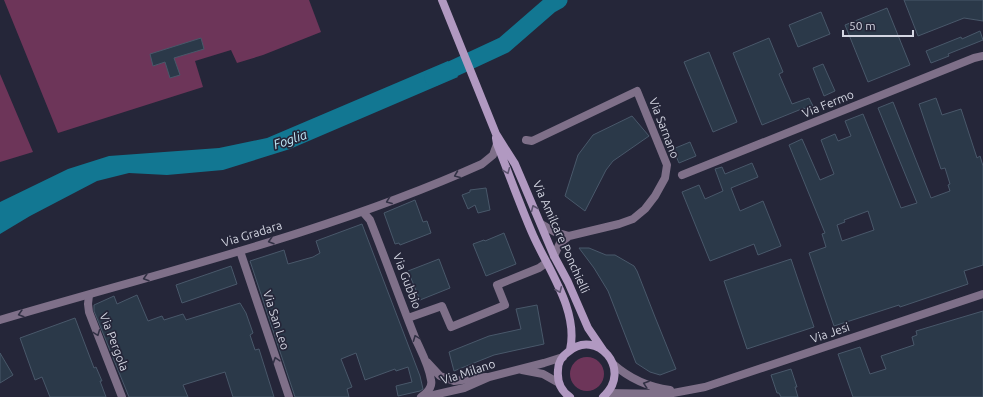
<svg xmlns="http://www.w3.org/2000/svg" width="983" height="397" font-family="Ubuntu,sans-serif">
<rect width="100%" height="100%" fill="#252639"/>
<path fill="#6d3559" d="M4 0H309L321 32 263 55 237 63 231 50 195 61 203 87 58 133Z
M0 74 33 152 0 162Z
M570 374a17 17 0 1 1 34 0a17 17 0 1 1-34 0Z"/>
<path fill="#127792" d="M448 61 458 77 290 149 223 170 167 175 129 173 97 181 30 216 0 234V202L68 169 109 156 219 148 267 138Z"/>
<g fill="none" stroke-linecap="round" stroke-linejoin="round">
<path stroke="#127792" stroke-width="17" d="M433 78 504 45 550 5 559 0"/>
</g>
<path fill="#2b3949" stroke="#49586a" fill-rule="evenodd" d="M904 0H983V21L964 18 918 36Z
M887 8 910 65 868 82 845 25Z
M821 12 830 34 798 47 789 25Z
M980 31 983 40 948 54 949 56 931 63 926 51 961 37 962 39Z
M201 38 204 49 174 58 180 75 170 78 165 62 153 66 150 54Z
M769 38 783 72 779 74 792 104 809 98 813 106 805 109 804 108 762 125 733 53Z
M709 52 737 122 713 132 684 62Z
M823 64 835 91 824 96 813 68Z
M936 98 942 115 961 109 977 158 980 156 983 166V265L964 271 968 284 900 307 899 305 834 326 809 253 826 247 822 234 825 233 789 145 802 139 820 180 834 174 821 140 835 134 838 141 851 136 845 121 863 114 901 208 917 203 878 108 893 102 931 198 950 191 948 185 950 184 945 168 941 169 919 104ZM868 211 874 230 842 241 837 225 845 222 844 220Z
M632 116 649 136 613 161 606 170 585 211 565 196 578 155 593 135Z
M690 142 696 156 679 163 673 149Z
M752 163 758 177 731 188 740 211 763 201 781 246 758 255 754 244 710 261 682 192 699 185 705 199 723 191 715 169 722 167 725 174Z
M486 188 490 210 478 213 475 205 468 209 462 195 470 192V190Z
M415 200 423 222 427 221 431 233 400 245 399 243 395 244 384 213Z
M362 224 420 376 423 389 420 391 398 396 396 386 412 382 408 367 396 371 395 369 365 380 356 353 341 359 352 387 347 389 349 397H295L250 261 284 250 288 264 313 257 320 253 316 241Z
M504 233 516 264 486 276 473 244 484 240 485 241Z
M579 248H589L606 255H615L634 266 637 271 655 317 676 369 660 375 650 372 636 363 608 291 594 268Z
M439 259 450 288 420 300 408 271Z
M791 259 814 327 747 349 724 281Z
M231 266 237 284 182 303 176 285Z
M137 295 148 321 162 316 164 320 183 314 186 320 240 303 246 313 253 333 250 335 255 350 259 349 274 397H233L225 372 183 385 188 397H129L94 311V305L114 296 117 304Z
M537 305 544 344 494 355 454 371 449 352 489 336 521 329 516 309Z
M983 311V397H853L838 354 860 347 870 374 886 369 881 356 914 345 912 337 917 335 916 331Z
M75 318 94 368 96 367 102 381H100L106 397H50L42 377 35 380 20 338Z
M0 353 13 375 0 383Z
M791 369 797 387H795L798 397H781L779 393H777L771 375Z"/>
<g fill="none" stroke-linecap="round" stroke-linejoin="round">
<path stroke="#7f7089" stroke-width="8" d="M526 140 532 141 637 91 667 165 665 178 655 196 645 209 633 219 619 224 569 236 555 232 541 224
M682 175 974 58 983 56
M363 212 370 220C386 260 400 300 416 340 422 353 429 366 431 380 433 388 427 393 421 397
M240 251 289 397
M554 256 560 243 569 236
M89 295 88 304 89 312 122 397
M408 318 442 306 451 327 505 305 497 285 539 268 546 263
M427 362 440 376 454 381 486 377
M613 364C630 379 648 387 670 390
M607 393 668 394 705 387 983 294"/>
<path stroke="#7f7089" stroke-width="8" d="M0 320C162 272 328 233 482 164L493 155 497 144
M522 370 543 374 559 383
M425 397 464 388 489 377 544 363 563 357"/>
<path stroke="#b199c1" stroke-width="8" d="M442 0 496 134 515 164 524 185 554 256 568 282 588 328 603 350
M496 138 497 144C509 174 520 205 533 235 548 269 579 311 570 350
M570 397C561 391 557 381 558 370 558 363 562 356 568 352 596 327 634 370 603 397"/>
</g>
<defs><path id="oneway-chevron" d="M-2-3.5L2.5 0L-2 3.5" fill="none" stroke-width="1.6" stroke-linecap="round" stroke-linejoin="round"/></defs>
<g stroke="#5d546f">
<use href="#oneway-chevron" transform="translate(507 171) rotate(68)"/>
<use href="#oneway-chevron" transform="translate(534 208) rotate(-113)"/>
<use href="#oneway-chevron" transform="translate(559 290) rotate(67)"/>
</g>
<g stroke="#323145">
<use href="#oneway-chevron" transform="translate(457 175) rotate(158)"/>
<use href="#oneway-chevron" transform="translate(389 201) rotate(159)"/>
<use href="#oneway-chevron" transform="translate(271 241) rotate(163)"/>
<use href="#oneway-chevron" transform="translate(146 278) rotate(163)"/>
<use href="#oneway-chevron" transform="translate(21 314) rotate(164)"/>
<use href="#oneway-chevron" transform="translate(97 333) rotate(69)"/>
<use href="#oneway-chevron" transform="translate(416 338) rotate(-111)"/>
<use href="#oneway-chevron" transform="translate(276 360) rotate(-108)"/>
<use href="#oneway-chevron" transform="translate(646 384) rotate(-161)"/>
</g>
<g text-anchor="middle" stroke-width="3.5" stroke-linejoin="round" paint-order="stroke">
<g font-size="12" fill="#d4d6e2" stroke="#252639">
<text transform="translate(828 104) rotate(-22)" y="4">Via Fermo</text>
<text transform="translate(664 128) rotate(69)" y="4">Via Sarnano</text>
<text transform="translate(252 234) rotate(-17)" y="4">Via Gradara</text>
<text transform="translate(561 237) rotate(66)" y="4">Via Amilcare Ponchielli</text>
<text transform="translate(407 281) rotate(69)" y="4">Via Gubbio</text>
<text transform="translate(276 320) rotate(72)" y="4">Via San Leo</text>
<text transform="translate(830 333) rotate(-19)" y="4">Via Jesi</text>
<text transform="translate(114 342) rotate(69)" y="4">Via Pergola</text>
<text transform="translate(468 372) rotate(-18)" y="4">Via Milano</text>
</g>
<g font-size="13" font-style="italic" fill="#bfeaf9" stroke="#252639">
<text transform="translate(290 139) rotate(-19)" y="5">Foglia</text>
</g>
</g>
<path d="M843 30v6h70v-6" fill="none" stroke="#d4d6e2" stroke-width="2"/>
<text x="849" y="30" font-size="12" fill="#d4d6e2" stroke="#252639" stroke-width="3" paint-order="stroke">50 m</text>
</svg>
